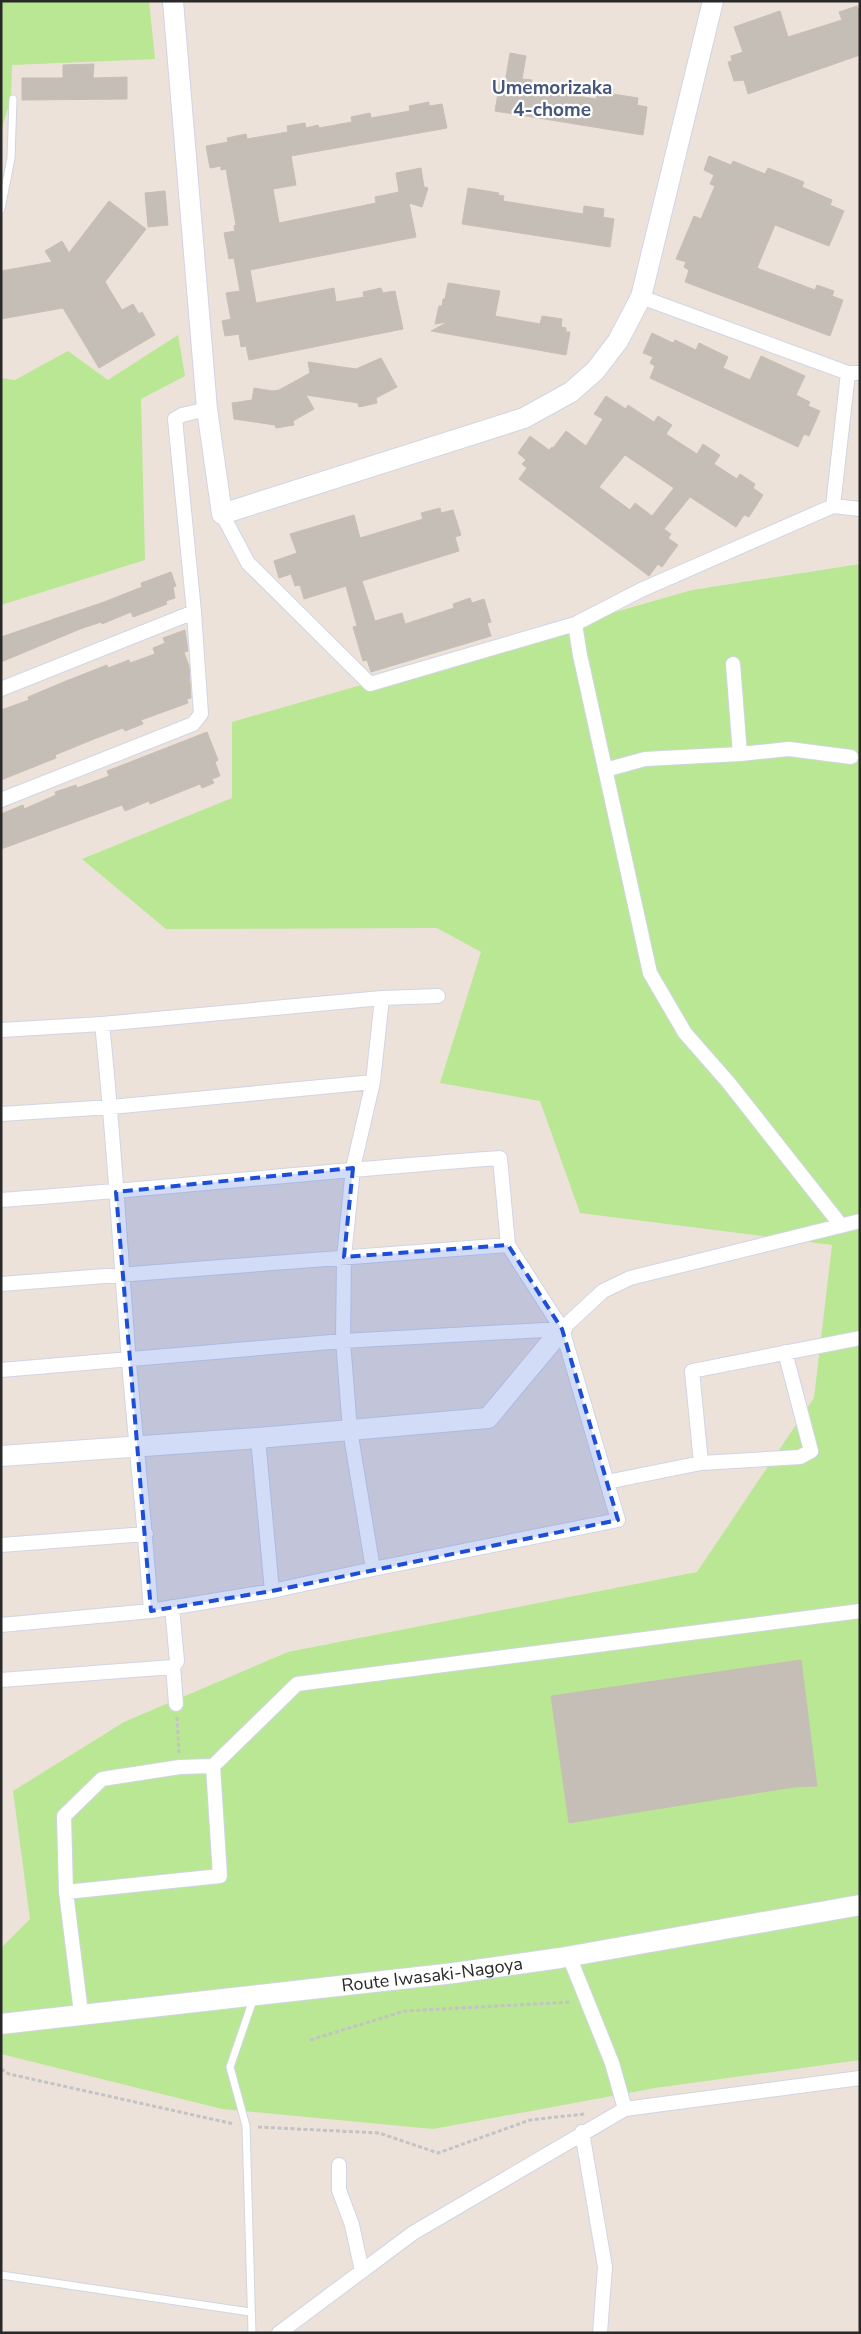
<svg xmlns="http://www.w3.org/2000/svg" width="861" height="2334" font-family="'Nunito Sans',sans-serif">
<rect width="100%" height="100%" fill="#ece2da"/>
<path fill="#b9e793" d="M1 1H149L155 59 12 65 11 98 1 131Z
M178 335 185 376 141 399 145 560 1 605V378L15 380 68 351 108 380Z
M860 564V2060L655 2088 433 2129 222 2109 1 2054V1948L30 1919 13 1791 124 1722 288 1652 697 1572 814 1398 832 1245 580 1213 540 1101 440 1083 481 952 437 928 166 929 82 859 232 798V722L692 590Z"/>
<path fill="#c4beb6" stroke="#c8beb4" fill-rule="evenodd" d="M857 6 860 14V55L748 94 744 80 734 81 728 62 732 61 731 56 743 52 734 27 780 11 788 37 842 20 839 12Z
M510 53 526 56 522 79 532 80 531 83 538 84 537 90 596 99 599 87 614 89 613 94 638 98 637 105 647 107 643 135 495 111 500 82 505 83Z
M94 64 93 78 127 77V99L22 100V78H63V65Z
M429 102V106L442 104 447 128 291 156 296 185 273 189 279 223 376 203 375 197 399 192 396 173 421 168 424 187 428 188 422 207 409 203 416 237 250 270 256 303 334 288 336 302 364 297 363 292 381 288 383 293 395 291 403 329 249 360 246 346 241 347 239 334 225 336 222 321 231 319 226 293 240 291 234 258 229 259 224 233 235 231 234 226 236 225 226 169 221 170V166L210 168 206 146 228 142 227 138 246 134 247 139 288 132 287 126 305 123 306 128 318 125 319 128 352 122 351 117 370 113 371 118 410 111 409 106Z
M709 156 731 165 733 161 765 174 768 168 804 182 802 187 832 200 830 205 844 211 829 246 775 225 757 268 815 290 817 285 834 291 832 296 843 300 830 336 685 282 689 270 684 267 686 262 676 259 694 216 701 219 715 186 710 184 714 175 704 170Z
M468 188 499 193 498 195 504 196 503 201 583 214 584 206 604 209 603 217 614 219 610 247 462 224Z
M165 191 168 225 148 227 145 193Z
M109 201 146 229 105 282 122 310 133 304 139 314 142 312 155 335 99 368 63 308 1 319V271L52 262 45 251 62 241 69 253Z
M448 283 500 291 495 316 540 324 542 316 562 319 561 327 566 328V332H570L566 355 431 331 448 322 435 324 439 306H442L443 299H445Z
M652 333 673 343 675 340 696 350 699 343 728 357 723 368 750 380 761 356 805 376 796 395 810 402 808 406 820 411 809 436 804 434 798 447 650 378 655 366 650 363 653 357 643 353Z
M381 358 397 387 376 398 377 403 359 407 358 403 306 395 314 409 293 421 294 425 276 428 275 425 234 419 232 403 252 400 254 388 273 391 279 390 310 373 308 362 356 369Z
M606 396 626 409 628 405 654 422 658 416 672 425 666 434 697 454 703 444 720 455 714 464 737 479 740 474 755 484 753 488 763 495 749 517 744 515 736 527 690 497 664 529 671 534 668 538 678 545 662 567 658 564 649 576 519 479 527 468 522 464 526 460 518 453 530 436 549 450 552 447 553 448 566 431 586 446 603 419 594 414ZM625 455 674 488 652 516 635 503 630 510 599 487Z
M440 508 441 513 453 510 461 535 455 537 459 551 362 581 375 621 402 613 405 624 454 608 453 604 470 598 472 603 484 599 491 622 487 623 491 636 371 672 367 660 363 661 353 627 357 626 346 586 304 599 300 585 295 586 291 574 279 578 274 561 297 553 290 534 354 515 360 538 423 519 421 513Z
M171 572 176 586 173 587 175 598 166 601 167 604 133 617 131 612 102 624 101 622 80 629 1 662V637L104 602 142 587 141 583Z
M185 630 188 651 184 652 189 666 191 698 187 699 188 703 141 720 143 724 125 731 123 728 94 739 55 755 56 758 1 780V710L29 700 28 697 66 681 107 665 108 668 129 660 130 663 155 654 153 648 165 643 163 638Z
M207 732 218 760 215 762 220 776 212 779 214 783 202 788 200 784 150 804 149 801 125 811 122 805 1 849V814L23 805 24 809 56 795 55 792 76 785 77 788 109 776 107 771Z
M801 1660 817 1786 794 1787 569 1823 551 1696Z"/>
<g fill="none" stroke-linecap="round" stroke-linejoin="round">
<g stroke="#cfd5e3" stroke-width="9">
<path id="lane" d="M1 209 11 158 13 99
M1 2275 250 2312
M252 2333 246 2126 230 2067 254 1997"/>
</g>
<g stroke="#cfd5e3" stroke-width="16">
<path id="street" d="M641 297 848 373H860
M833 506 860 509
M222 514 248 563 370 684 575 624 641 590 833 506 848 373
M575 624 580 655 650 973 685 1033 728 1082 840 1224
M733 664 740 754
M1 689 194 612
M605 770 645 759 740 754 789 749 851 757
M1 800 193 724 201 714 194 612 175 419 182 415 207 409
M382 998 438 996
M102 1024C114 1136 120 1250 129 1362 136 1445 145 1528 151 1611
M1 1030 102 1024 382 998 373 1082 353 1168 344 1257 343 1341 350 1430 373 1569
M1 1114 111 1107 373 1082
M1 1200C168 1188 333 1170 500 1158L508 1245 562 1329 618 1520 373 1569 272 1591 151 1611 1 1625
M1 1284 508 1245
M1 1370 343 1341 562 1329 603 1291 630 1278 860 1221
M258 1438 272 1591
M701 1463 800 1457 811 1451 785 1352
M607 1482 701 1463 692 1371 860 1338
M1 1545 146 1534
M173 1667 176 1704
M1 1680 173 1667 177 1661 172 1607
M213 1766 297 1684 860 1611
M66 1892 220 1876 213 1766 180 1767 102 1779 64 1816 66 1892 81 2013
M569 1956 612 2063 625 2109
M582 2132 605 2267 600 2333
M339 2165V2190L352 2225 362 2271
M279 2333 413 2233 625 2109 860 2078"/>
</g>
<g stroke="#cfd5e3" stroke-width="22">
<g id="secondary">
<path d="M173 1 207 409 222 514 524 418 571 392 595 371 618 341 641 297 713 1"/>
<path d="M1 1456 258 1438 488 1418 562 1329"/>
<path id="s1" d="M1 2024 454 1973 560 1958 860 1905"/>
</g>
</g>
<path stroke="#c3c3c3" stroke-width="3" stroke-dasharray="4 2.5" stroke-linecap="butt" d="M177 1717 179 1753
M310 2040 405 2011 572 2002
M1 2069 9 2074 234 2124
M258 2127 379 2133 438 2153 530 2120 584 2114"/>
<use href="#lane" stroke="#fff" stroke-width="7"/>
<use href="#street" stroke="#fff" stroke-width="14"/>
<use href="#secondary" stroke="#fff" stroke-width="20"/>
</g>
<path fill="#1d4ed8" fill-opacity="0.2" stroke="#1d4ed8" stroke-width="4" stroke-dasharray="10 6" stroke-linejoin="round" d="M353 1168 344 1257 508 1245 562 1329 618 1520 272 1591 151 1611 116 1192Z"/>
<g text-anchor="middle" stroke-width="4.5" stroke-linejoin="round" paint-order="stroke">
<g font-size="18" fill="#292929" stroke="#fff">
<text dy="6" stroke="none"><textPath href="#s1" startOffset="434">Route Iwasaki-Nagoya</textPath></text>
</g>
<g font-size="19" font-weight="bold" fill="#47577c" stroke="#fff">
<text x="552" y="94">Umemorizaka<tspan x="552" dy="22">4-chome</tspan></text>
</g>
</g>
<rect width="861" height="2334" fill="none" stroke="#292929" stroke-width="5"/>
</svg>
